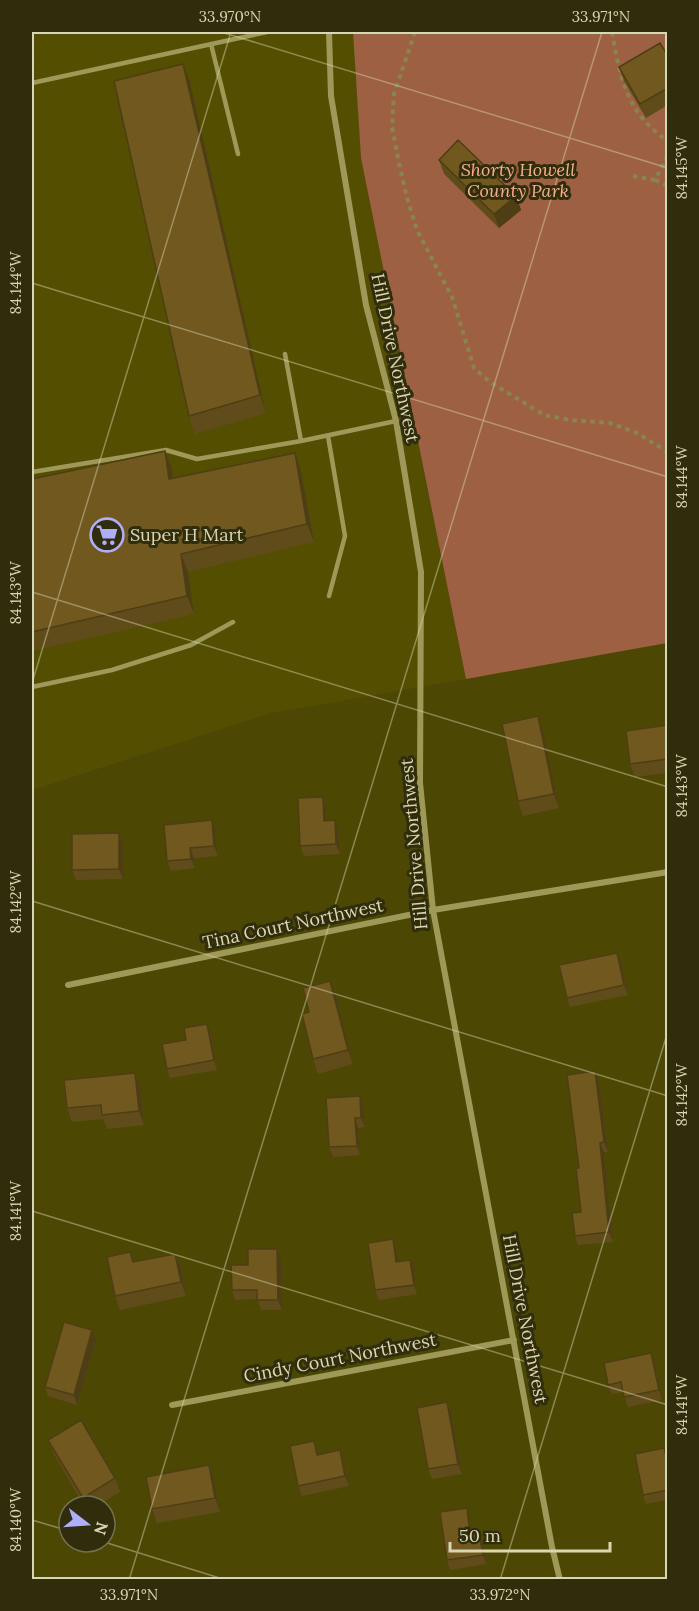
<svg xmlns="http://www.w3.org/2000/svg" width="699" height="1611" font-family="Lora,serif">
<rect width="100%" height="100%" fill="#4c4804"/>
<path fill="#544f00" d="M32 32H353L361 158 466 679 271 713 32 790Z"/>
<path fill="#9e6043" d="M353 32H667V643L466 679 361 158Z"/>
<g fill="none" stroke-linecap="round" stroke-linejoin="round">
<path stroke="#88854e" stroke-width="4" stroke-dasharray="4.5 4.5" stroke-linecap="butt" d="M415 32 394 94 392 127 399 163 407 198 417 230 452 297 474 368 490 382 544 415 570 420 610 423 637 433 668 452
M612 32C620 77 626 113 668 141
M633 176 655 180 668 155
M655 180 668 186"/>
<path stroke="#9e9958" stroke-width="4.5" d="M211 44 238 154
M32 83 267 32
M285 354 301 441
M328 436 345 536 329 596
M32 472 166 450 197 459 301 441 396 421
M32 687 112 670 191 645 233 622"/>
<path stroke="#9e9958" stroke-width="6" d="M329 32 331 96 366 305 396 421 421 572 420 783 433 910 552 1547 560 1580
M68 985 433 910 668 872
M172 1405 514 1340"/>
</g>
<path fill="#604c1a" d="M668 56V105L646 118 624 81 619 67Z
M190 82 266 413 195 434 189 416Z
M439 160 516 196 521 210 499 228 444 174Z
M172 469 173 478 301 471 314 542 188 572 194 614 32 651V479Z
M538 716 543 730 559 808 523 816 518 801Z
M668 725V773L635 777 630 764Z
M323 797 326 807 327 821 338 830 340 854 304 856 300 846Z
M215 830 218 856 194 858 195 868 171 871 167 861Z
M123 843V879L76 880 72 870Z
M621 962 628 995 570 1007 567 998Z
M336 995 353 1064 318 1074 313 1059 309 1012Z
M211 1034 217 1070 170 1078 167 1069 186 1040Z
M595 1071 599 1081 608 1152H604L613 1242 578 1245 575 1236 581 1212 579 1168Z
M140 1087 144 1125 107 1129 103 1119 72 1122 67 1108Z
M363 1106 365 1127 358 1128 360 1155 333 1157 329 1147Z
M277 1249 281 1258 282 1310H261L257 1299 235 1300 232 1290 248 1265Z
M396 1249 398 1261 414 1269 417 1294 379 1300 375 1290Z
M175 1254 181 1268 186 1296 120 1310 115 1296 134 1262Z
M96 1340 77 1405 48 1396 45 1387Z
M651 1353 655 1363 662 1400 628 1407 623 1392 612 1394 608 1385Z
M447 1402 451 1412 462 1474 432 1479 428 1469Z
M48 1440 115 1478 120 1492 97 1506H84L54 1454Z
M314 1441 318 1455 343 1460 349 1486 302 1496 298 1486Z
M664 1448 668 1457V1500L646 1504 643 1495Z
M214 1479 220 1512 157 1523 152 1509Z
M470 1518 472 1534 479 1533 483 1542 486 1564 450 1570 447 1560Z"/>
<path fill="#4e3e15" d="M183 64 190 82 266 413 260 395Z
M516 196 521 210 499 228 494 214Z
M165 451 172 469 176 497 169 479Z
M295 453 301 471 314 542 307 524Z
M181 554 188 572 194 614 187 596Z
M538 716 543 730 559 808 554 794Z
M323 797 326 807 327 831 324 821Z
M212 820 215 830 218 856 214 846Z
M335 820 338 830 340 854 336 844Z
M119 833 123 843V879L119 869Z
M32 848 37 862 32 867Z
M190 848 194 858 195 868 191 859Z
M617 953 621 962 628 995 624 985Z
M330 981 336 995 353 1064 348 1050Z
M207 1024 211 1034 217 1070 214 1060Z
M595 1071 599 1081 608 1152 604 1142Z
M135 1073 140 1087 144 1125 139 1111Z
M360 1096 363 1106 365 1127 361 1118Z
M355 1118 358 1128 360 1155 357 1146Z
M600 1143 604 1152 613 1242 609 1232Z
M393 1239 396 1249 400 1271 396 1262Z
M277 1249 281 1258 282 1310 278 1300Z
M175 1254 181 1268 186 1296 181 1282Z
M410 1260 414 1269 417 1294 414 1285Z
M92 1330 96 1340 77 1405 74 1395Z
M651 1353 655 1363 662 1400 659 1390Z
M447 1402 451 1412 462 1474 458 1464Z
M340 1450 343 1460 349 1486 345 1476Z
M209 1465 214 1479 220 1512 215 1498Z
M467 1508 470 1518 474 1544 470 1534Z
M479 1533 483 1542 486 1564 483 1555Z"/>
<path fill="#70581e" stroke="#4e3e15" stroke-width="1.5" d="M660 43 668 56V88L640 104 619 67Z
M183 64 260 395 189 416 114 81Z
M458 140 516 196 494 214 439 160Z
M165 451 169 479 295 453 307 524 181 554 187 596 32 632V479Z
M538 716 554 794 518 801 502 724Z
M668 725 667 759 630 764 626 731Z
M323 797 324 821 335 820 336 844 300 846 298 798Z
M212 820 214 846 190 848 191 859 167 861 164 825Z
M119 833V869L72 870V834Z
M617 953 624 985 567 998 559 965Z
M330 981 348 1050 313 1059 302 1014 309 1012 303 988Z
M207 1024 214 1060 167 1069 162 1044 186 1040 184 1028Z
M595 1071 604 1142 600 1143 609 1232 575 1236 572 1213 581 1212 576 1168H579L567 1075Z
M135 1073 139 1111 102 1115 101 1105 67 1108 64 1080Z
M360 1096 361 1118H355L357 1146 329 1147 326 1098Z
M393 1239 396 1262 410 1260 414 1285 375 1290 368 1243Z
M248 1249H277L278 1300H257V1290H232L231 1265H248Z
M130 1252 133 1262 175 1254 181 1282 115 1296 107 1257Z
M64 1322 92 1330 74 1395 45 1387Z
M651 1353 659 1390 624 1397 621 1382 608 1385 604 1363Z
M447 1402 458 1464 428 1469 417 1408Z
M81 1420 115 1478 83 1498 48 1440Z
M314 1441 317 1455 340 1450 345 1476 298 1486 290 1446Z
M664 1448 668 1464V1490L643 1495 635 1454Z
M209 1465 215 1498 152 1509 146 1477Z
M467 1508 470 1534 479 1533 483 1555 447 1560 440 1512Z"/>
<path fill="none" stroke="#d8d7b1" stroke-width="1.5" stroke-opacity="0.45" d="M221 32 668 168M32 283 668 477M32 592 668 787M32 683 231 32M32 901 668 1096M32 1211 668 1405M32 1520 69 1531M104 1542 226 1580M129 1580 602 32M500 1580 668 1031"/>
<defs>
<g id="supermarket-ring" transform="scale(1.725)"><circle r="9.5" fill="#302d0c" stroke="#b0adfa" stroke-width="1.5"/><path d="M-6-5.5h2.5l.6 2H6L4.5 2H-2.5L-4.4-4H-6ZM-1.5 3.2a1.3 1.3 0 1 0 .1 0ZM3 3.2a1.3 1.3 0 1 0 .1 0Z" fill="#b0adfa"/></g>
</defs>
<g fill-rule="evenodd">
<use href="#supermarket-ring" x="107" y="535"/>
</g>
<g text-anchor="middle" stroke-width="6" stroke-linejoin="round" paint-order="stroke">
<g font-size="18" font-style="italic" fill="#f8ae8d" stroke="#302d0c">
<text x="518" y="176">Shorty Howell<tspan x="518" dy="21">County Park</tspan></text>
</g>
<g font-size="18" fill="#d8d7b1" stroke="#302d0c">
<text transform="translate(395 358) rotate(78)" y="6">Hill Drive Northwest</text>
<text transform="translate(414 844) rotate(-95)" y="6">Hill Drive Northwest</text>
<text transform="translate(293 924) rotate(-12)" y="6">Tina Court Northwest</text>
<text transform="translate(525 1319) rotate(79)" y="6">Hill Drive Northwest</text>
<text transform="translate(340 1358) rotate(-11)" y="6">Cindy Court Northwest</text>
</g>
<g font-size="18" fill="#d8d7b1" stroke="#302d0c" text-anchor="start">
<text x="130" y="541">Super H Mart</text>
</g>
</g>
<rect width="699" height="1611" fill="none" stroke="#302d0c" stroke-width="66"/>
<g transform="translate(87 1524) rotate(107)"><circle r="28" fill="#302d0c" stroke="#73714e" stroke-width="1.5"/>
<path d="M0-4.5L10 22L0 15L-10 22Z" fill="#b0adfa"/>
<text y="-9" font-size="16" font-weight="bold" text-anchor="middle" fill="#d8d7b1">N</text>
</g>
<path d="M450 1542v9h160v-9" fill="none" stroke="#d8d7b1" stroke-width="3"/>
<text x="459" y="1542" font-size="18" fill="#d8d7b1" stroke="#302d0c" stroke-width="4.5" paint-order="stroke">50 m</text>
<rect x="33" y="33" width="633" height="1545" fill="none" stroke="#d8d7b1" stroke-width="2"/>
<g font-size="15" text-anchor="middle" fill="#d8d7b1">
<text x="230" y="22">33.970°N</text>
<text x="601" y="22">33.971°N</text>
<text transform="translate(682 168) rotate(-90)" y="5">84.145°W</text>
<text transform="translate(16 283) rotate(-90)" y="5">84.144°W</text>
<text transform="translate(682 477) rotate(-90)" y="5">84.144°W</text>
<text transform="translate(16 593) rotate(-90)" y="5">84.143°W</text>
<text transform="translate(682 786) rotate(-90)" y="5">84.143°W</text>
<text transform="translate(16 902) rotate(-90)" y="5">84.142°W</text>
<text transform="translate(682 1095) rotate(-90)" y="5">84.142°W</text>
<text transform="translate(16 1211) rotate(-90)" y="5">84.141°W</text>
<text transform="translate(682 1405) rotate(-90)" y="5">84.141°W</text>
<text transform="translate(16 1520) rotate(-90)" y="5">84.140°W</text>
<text x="129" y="1600">33.971°N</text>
<text x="500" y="1600">33.972°N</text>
</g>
</svg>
